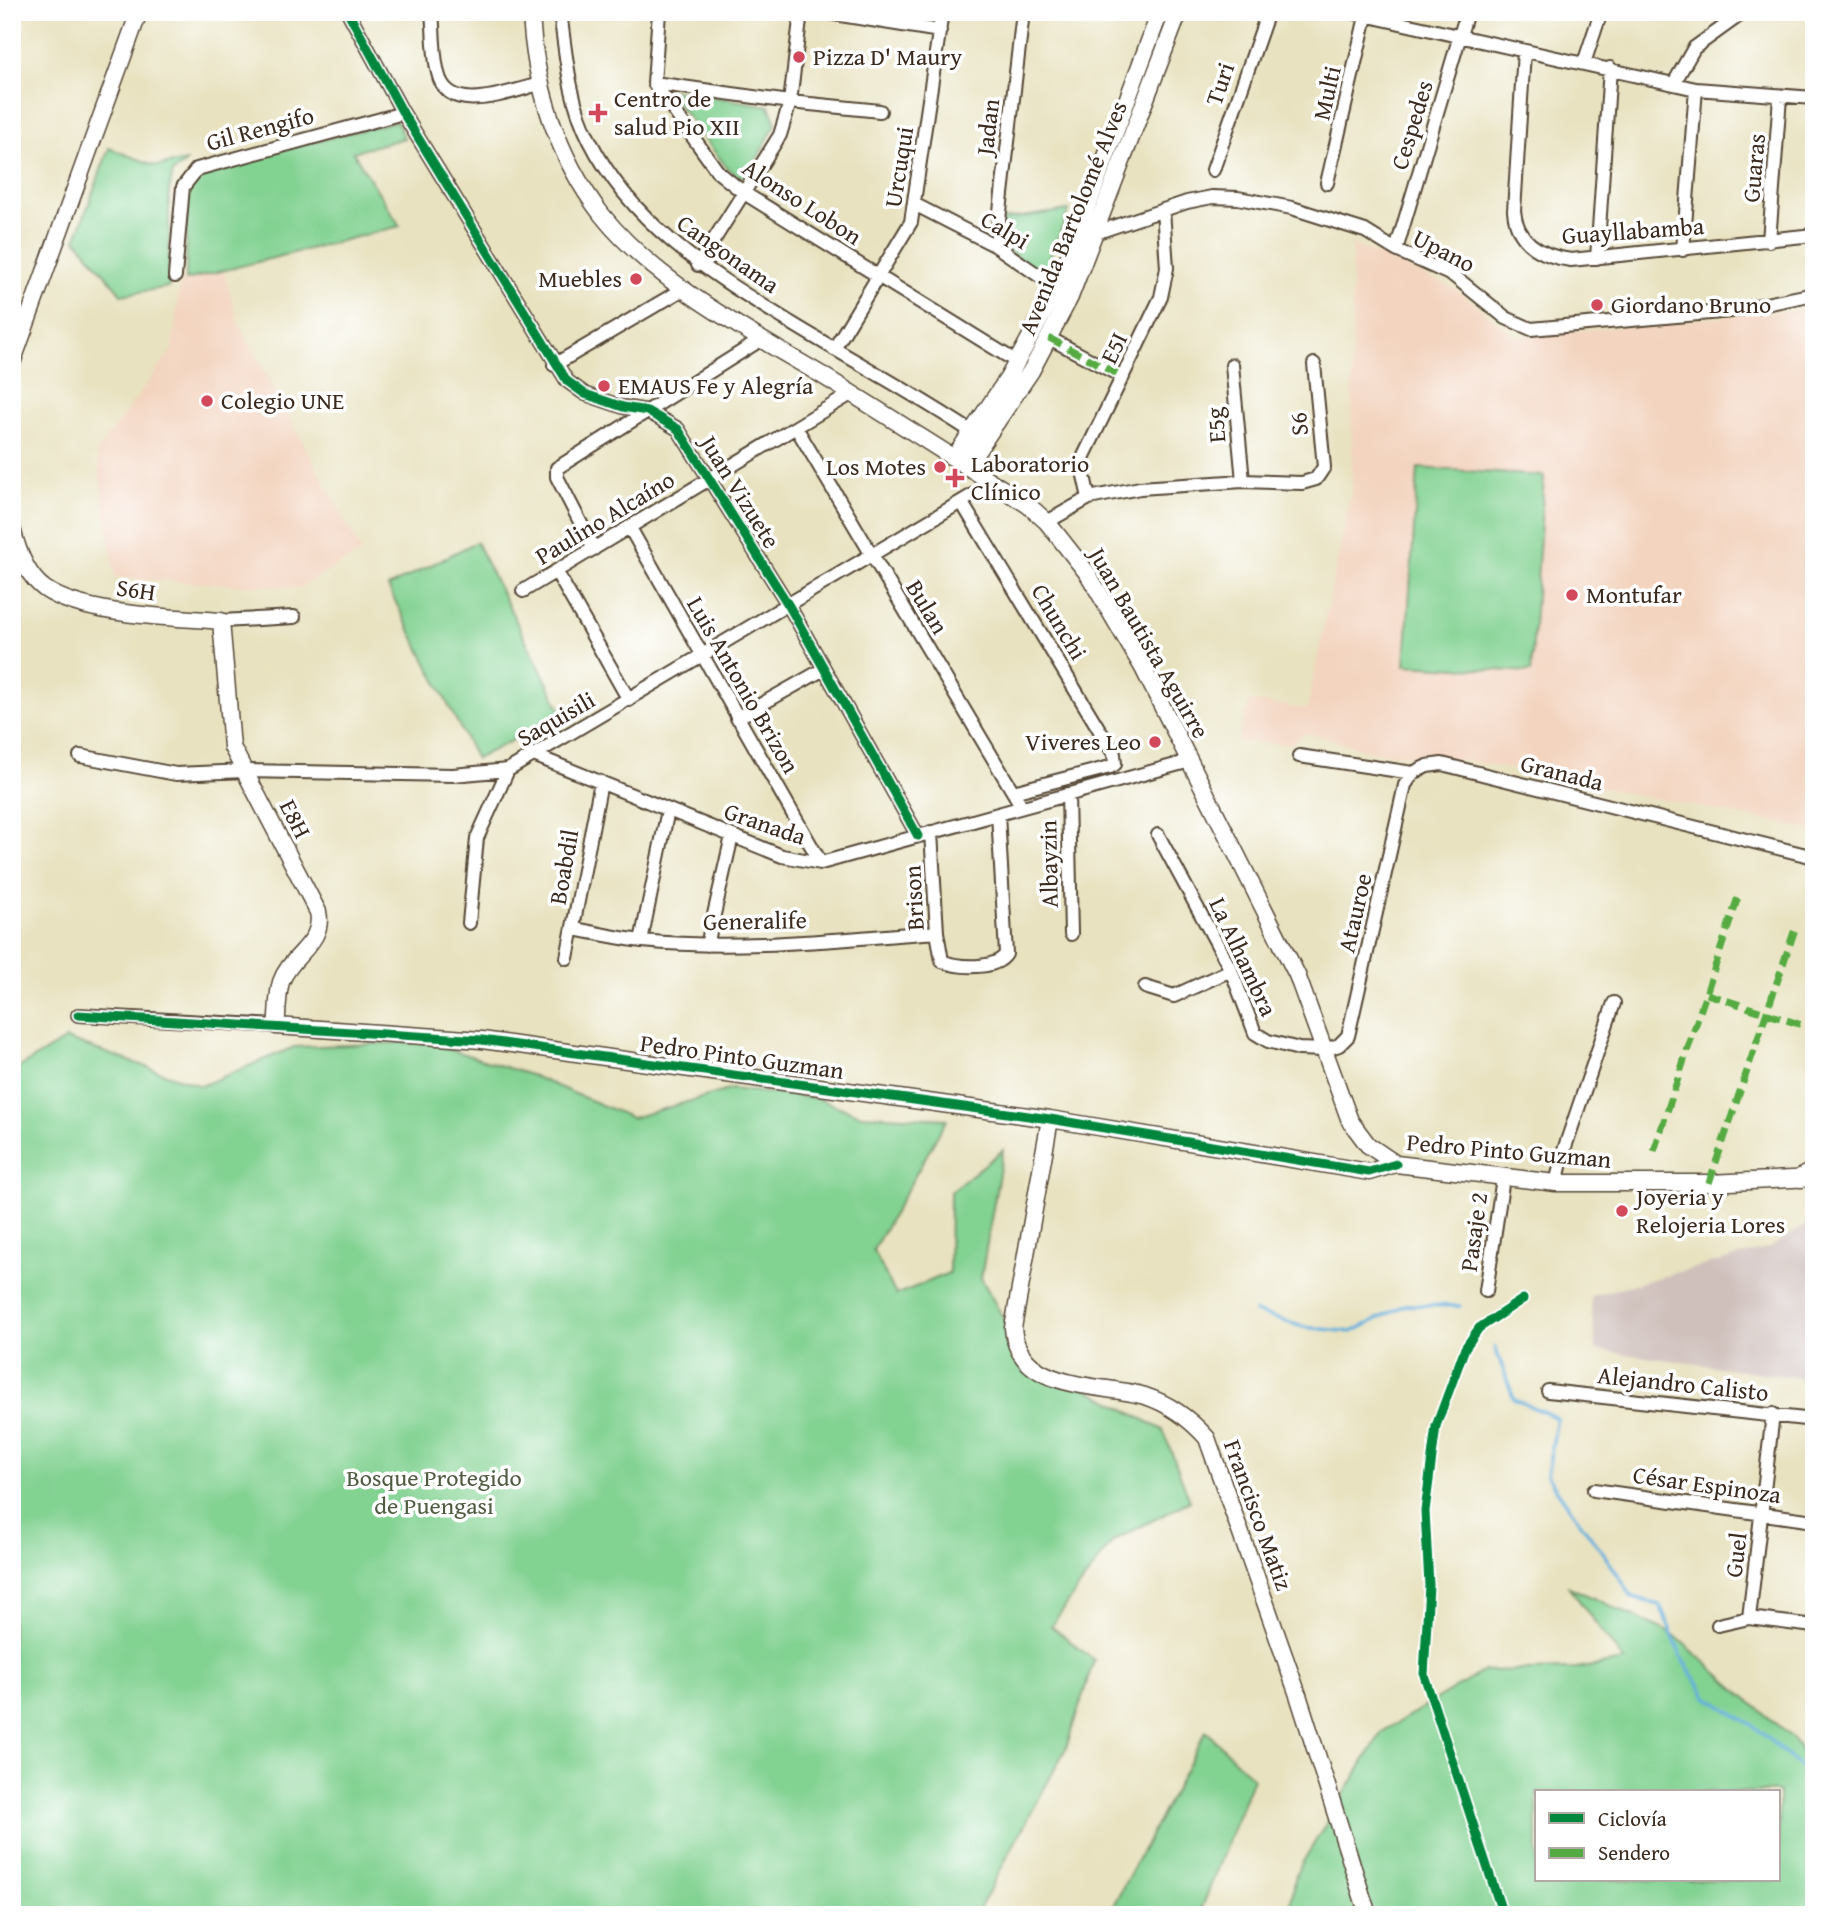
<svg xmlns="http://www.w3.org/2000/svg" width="1826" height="1927" font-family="'Gentium Book Plus',serif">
<rect width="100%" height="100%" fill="#fff"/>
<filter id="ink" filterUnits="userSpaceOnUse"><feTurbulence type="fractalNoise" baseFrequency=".0143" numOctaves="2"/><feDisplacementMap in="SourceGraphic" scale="14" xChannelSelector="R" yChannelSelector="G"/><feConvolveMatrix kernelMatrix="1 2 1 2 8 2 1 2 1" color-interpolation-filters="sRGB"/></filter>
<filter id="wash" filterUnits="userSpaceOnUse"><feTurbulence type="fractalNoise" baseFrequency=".00686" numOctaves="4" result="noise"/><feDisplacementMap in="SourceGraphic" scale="28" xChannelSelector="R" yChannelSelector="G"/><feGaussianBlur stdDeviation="1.57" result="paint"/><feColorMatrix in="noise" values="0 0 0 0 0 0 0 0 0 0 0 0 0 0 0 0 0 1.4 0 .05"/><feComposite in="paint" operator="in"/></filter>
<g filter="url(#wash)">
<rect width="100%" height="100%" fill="#e8e2c0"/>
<path fill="#f3d4bf" d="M1352 244 1458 290 1516 337 1814 308V830L1464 760 1374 752 1306 732 1291 744 1237 741 1250 701 1307 709 1352 488Z
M223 269 239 324 362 552 299 588 115 578 96 452 172 350 180 281Z"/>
<path fill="#cfc0bb" d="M1814 1220V1380L1596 1350 1590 1296 1769 1248Z"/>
<path fill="#82d292" stroke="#5e7e58" stroke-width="2" fill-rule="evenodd" d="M666 89 769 106 776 124 748 175 740 177 728 169Z
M397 121 404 138 353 152 400 226 186 280 187 189 194 178 206 169Z
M109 148 156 166 188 161 173 172 169 190V287L122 295 76 239Z
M1069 210 1043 275 999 245 1002 220Z
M1418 468 1544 476 1531 672 1405 665Z
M476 542 563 714 476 759 388 587Z
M66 1039 201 1086 294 1047 427 1042 533 1076 632 1118 732 1089 815 1098 861 1115 947 1119 873 1250 896 1295 949 1273 950 1192 1003 1150 981 1278 1027 1361 1091 1391 1163 1430 1190 1501 1113 1541 1051 1626 1094 1660 1066 1748 976 1915H12V1072Z
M1569 1587 1673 1634 1792 1738 1814 1771V1915H1289L1296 1873 1382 1732 1484 1671 1576 1669 1624 1661ZM1537 1792H1779V1880H1537Z
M1206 1731 1253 1778 1199 1915H1108Z"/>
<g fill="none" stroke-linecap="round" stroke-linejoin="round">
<path stroke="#63afdc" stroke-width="3.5" d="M1255 1312 1303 1327 1352 1332 1405 1305 1460 1306
M1495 1347 1514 1399 1557 1418 1547 1475C1574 1517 1607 1554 1632 1597L1660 1605 1681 1656 1707 1697 1755 1727 1814 1779"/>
</g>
</g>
<g filter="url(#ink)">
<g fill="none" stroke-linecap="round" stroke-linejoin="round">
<g stroke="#554636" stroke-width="16">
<path id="street" d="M348 12 403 113 567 381 585 394 623 407 647 411 678 429 789 606 918 836
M432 12C434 32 433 54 438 73 448 118 510 91 540 84
M560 12C566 56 569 101 590 141 631 222 704 269 778 315 844 356 914 393 978 436
M659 12 654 83 718 172 744 193 1017 362
M822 12 940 31
M1351 12 1696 89 1814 98
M1524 52 1514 211C1517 243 1541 256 1571 260L1814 235
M1584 63 1601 12
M654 83 790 102 880 111
M1674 83 1694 48 1744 12
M1213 170 1268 12
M1327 183 1367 12
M916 205 996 246 1064 293
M1095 233 1187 202 1212 197 1238 198 1292 208 1365 231 1396 250 1454 276 1506 318 1531 329 1732 311 1814 294
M1769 241 1780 97
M996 246 1023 12
M1396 250 1467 12
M1683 250 1696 89
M1597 258 1610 68
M698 265 780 135 790 102 801 12
M175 276 183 187 197 169 403 113
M1049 338 1123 377
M834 349 911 222 942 12
M554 365 685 288
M1232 365 1243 481
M797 429 1022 807
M1089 498 1082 467 1083 458 1161 297 1167 268 1163 210
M962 503 1114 754 1115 764 1110 767 1013 792
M1047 522 1089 498 1140 488 1243 481 1302 483 1316 479 1324 467 1314 364
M630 528 821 863
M594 549 557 477V468L762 339
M556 571 629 700
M523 591 851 394
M221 621 294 617
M737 718 824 669
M80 756 176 774 245 771 453 775 508 770 993 483
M536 756 782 856 821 863 1190 761
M1299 756 1413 773 1427 766 1442 764 1814 857
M1068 794 1071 934
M931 832 937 932 942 961C958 968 996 970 1006 954L998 814
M1158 835 1231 970 1255 1033 1268 1041 1299 1049 1325 1050 1339 1045 1348 1036 1405 785 1413 773
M469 923 477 838 508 770
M574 929C597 933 620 939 643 941 741 951 839 939 937 932
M641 941 668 810
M707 945 732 836
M567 958 601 782
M1145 987 1174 996 1231 970
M78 1015 276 1026
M1556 1183 1565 1147 1614 1003
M1486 1291 1503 1178
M1548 1391 1814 1420
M1594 1490 1814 1521
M1749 1618 1773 1414
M1718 1625 1749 1618 1814 1626"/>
</g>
<g stroke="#554636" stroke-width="19">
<path id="secondary" d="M531 12C534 84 557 157 602 215 656 283 751 333 825 377 893 419 960 462 1028 505L1047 522 1088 574 1143 668 1297 975 1350 1121 1368 1145 1396 1164
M12 363 139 12
M954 458 1008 378 1057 288 1160 12
M967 466 1031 371 1070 297 1179 12
M12 528C17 549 27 576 45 589 84 616 174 617 221 621L232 747 318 912C325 943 290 955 281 982 277 996 278 1012 276 1026L482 1040 1050 1119 1369 1172 1396 1164 1556 1183H1709L1814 1178
M1050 1119 1013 1328C1018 1392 1100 1383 1145 1396 1170 1404 1190 1419 1207 1438L1298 1695 1368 1915"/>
</g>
<g stroke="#554636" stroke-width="21">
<path id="primary" d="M1801 1178 1814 1171"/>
</g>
<use href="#street" stroke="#fff" stroke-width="12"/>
<use href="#secondary" stroke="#fff" stroke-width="16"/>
<use href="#primary" stroke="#fff" stroke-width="18"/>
<path stroke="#55ab43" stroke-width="7" stroke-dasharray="14 7" stroke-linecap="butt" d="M1049 338 1123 377
M1707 994 1814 1029
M1654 1151 1739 894
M1709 1183 1796 926"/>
<g stroke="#fff" stroke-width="13">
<path id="cycleway" d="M348 12 403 113 567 381 585 394 623 407 647 411 678 429 789 606 918 836
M78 1015 482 1040 1050 1119 1369 1172 1396 1164
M1503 1915 1424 1675 1429 1585 1425 1511 1436 1426 1465 1348 1479 1328 1523 1299"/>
</g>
<use href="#cycleway" stroke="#00873e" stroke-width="9"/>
</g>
</g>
<g fill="#d1495b" stroke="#fff" stroke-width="2.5">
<circle cx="799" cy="57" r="7"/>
<path d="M594.5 102.5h7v7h7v7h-7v7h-7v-7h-7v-7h7z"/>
<circle cx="636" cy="279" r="7"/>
<circle cx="1597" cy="305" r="7"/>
<circle cx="604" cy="386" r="7"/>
<circle cx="207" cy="401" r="7"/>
<circle cx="940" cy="467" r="7"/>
<path d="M951.5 467.5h7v7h7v7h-7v7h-7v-7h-7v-7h7z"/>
<circle cx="1572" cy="595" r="7"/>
<circle cx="1155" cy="742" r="7"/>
<circle cx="1622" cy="1211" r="7"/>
</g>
<g text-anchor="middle" stroke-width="7" stroke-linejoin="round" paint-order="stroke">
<g font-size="24" fill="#3b2a1e" stroke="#fff" text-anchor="start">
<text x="813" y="65">Pizza D' Maury</text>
<text x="614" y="107">Centro de<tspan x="614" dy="28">salud Pio XII</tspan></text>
<text x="622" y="287" text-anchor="end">Muebles</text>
<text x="1611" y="313">Giordano Bruno</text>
<text x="618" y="394">EMAUS Fe y Alegría</text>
<text x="221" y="409">Colegio UNE</text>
<text x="971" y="472">Laboratorio<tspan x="971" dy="28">Clínico</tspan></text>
<text x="926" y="475" text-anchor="end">Los Motes</text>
<text x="1586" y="603">Montufar</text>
<text x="1141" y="750" text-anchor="end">Viveres Leo</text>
<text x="1636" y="1205">Joyeria y<tspan x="1636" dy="28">Relojeria Lores</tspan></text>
</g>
<g font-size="24" fill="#3b2a1e" stroke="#fff">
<text transform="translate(1220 84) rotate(-71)" y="8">Turi</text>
<text transform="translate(1327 93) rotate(-77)" y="8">Multi</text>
<text transform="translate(1412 125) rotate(-73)" y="8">Cespedes</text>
<text transform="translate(988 127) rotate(-83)" y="8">Jadan</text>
<text transform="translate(260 129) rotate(-15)" y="8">Gil Rengifo</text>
<text transform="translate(899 167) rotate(-81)" y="8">Urcuqui</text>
<text transform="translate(1754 168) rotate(-85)" y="8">Guaras</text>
<text transform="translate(802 202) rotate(33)" y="8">Alonso Lobon</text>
<text transform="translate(1073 218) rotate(-68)" y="8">Avenida Bartolomé Alves</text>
<text transform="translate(1005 230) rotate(31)" y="8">Calpi</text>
<text transform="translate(1633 231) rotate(-4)" y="8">Guayllabamba</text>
<text transform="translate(1444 251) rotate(27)" y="8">Upano</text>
<text transform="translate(728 254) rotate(35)" y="8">Cangonama</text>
<text transform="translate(1114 348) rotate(-64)" y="8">E5I</text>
<text transform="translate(1299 424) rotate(-95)" y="8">S6</text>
<text transform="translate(1216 425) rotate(-95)" y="8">E5g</text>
<text transform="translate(740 492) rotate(58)" y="8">Juan Vizuete</text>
<text transform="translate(605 518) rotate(-31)" y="8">Paulino Alcaíno</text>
<text transform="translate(136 590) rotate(8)" y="8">S6H</text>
<text transform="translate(927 607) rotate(59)" y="8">Bulan</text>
<text transform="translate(1059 622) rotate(59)" y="8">Chunchi</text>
<text transform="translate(1149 643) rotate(60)" y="8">Juan Bautista Aguirre</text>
<text transform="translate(743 685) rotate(60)" y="8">Luis Antonio Brizon</text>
<text transform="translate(556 719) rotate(-30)" y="8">Saquisili</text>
<text transform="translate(1562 773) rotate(14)" y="8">Granada</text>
<text transform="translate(295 819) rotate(63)" y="8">E8H</text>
<text transform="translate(765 824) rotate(19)" y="8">Granada</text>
<text transform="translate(1049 864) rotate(-91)" y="8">Albayzin</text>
<text transform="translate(564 867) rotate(-80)" y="8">Boabdil</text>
<text transform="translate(914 898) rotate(-93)" y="8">Brison</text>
<text transform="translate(1355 913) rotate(-77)" y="8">Atauroe</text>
<text transform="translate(755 921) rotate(-1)" y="8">Generalife</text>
<text transform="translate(1243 957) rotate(65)" y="8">La Alhambra</text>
<text transform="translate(742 1057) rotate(8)" y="8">Pedro Pinto Guzman</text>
<text transform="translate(1509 1151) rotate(5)" y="8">Pedro Pinto Guzman</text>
<text transform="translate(1474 1232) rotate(-82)" y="8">Pasaje 2</text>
<text transform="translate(1683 1384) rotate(6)" y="8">Alejandro Calisto</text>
<text transform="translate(1707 1485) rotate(8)" y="8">César Espinoza</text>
<text transform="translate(1258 1515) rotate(70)" y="8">Francisco Matiz</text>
<text transform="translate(1736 1555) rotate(-83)" y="8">Guel</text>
</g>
<g font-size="24" fill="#505c41" stroke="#fff">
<text x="434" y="1486">Bosque Protegido<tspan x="434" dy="28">de Puengasi</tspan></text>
</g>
</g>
<rect width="1826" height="1927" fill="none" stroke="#fff" stroke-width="42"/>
<rect x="1535" y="1790" width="245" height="91" fill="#ffffff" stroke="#b1aaa5" stroke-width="2"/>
<rect x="1549" y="1813" width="35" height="10" fill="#00873e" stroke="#b1aaa5" stroke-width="2"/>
<text x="1598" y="1826" font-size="21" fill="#3b2a1e">Ciclovía</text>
<rect x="1549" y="1848" width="35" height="10" fill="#55ab43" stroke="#b1aaa5" stroke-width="2"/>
<text x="1598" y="1860" font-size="21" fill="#3b2a1e">Sendero</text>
</svg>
